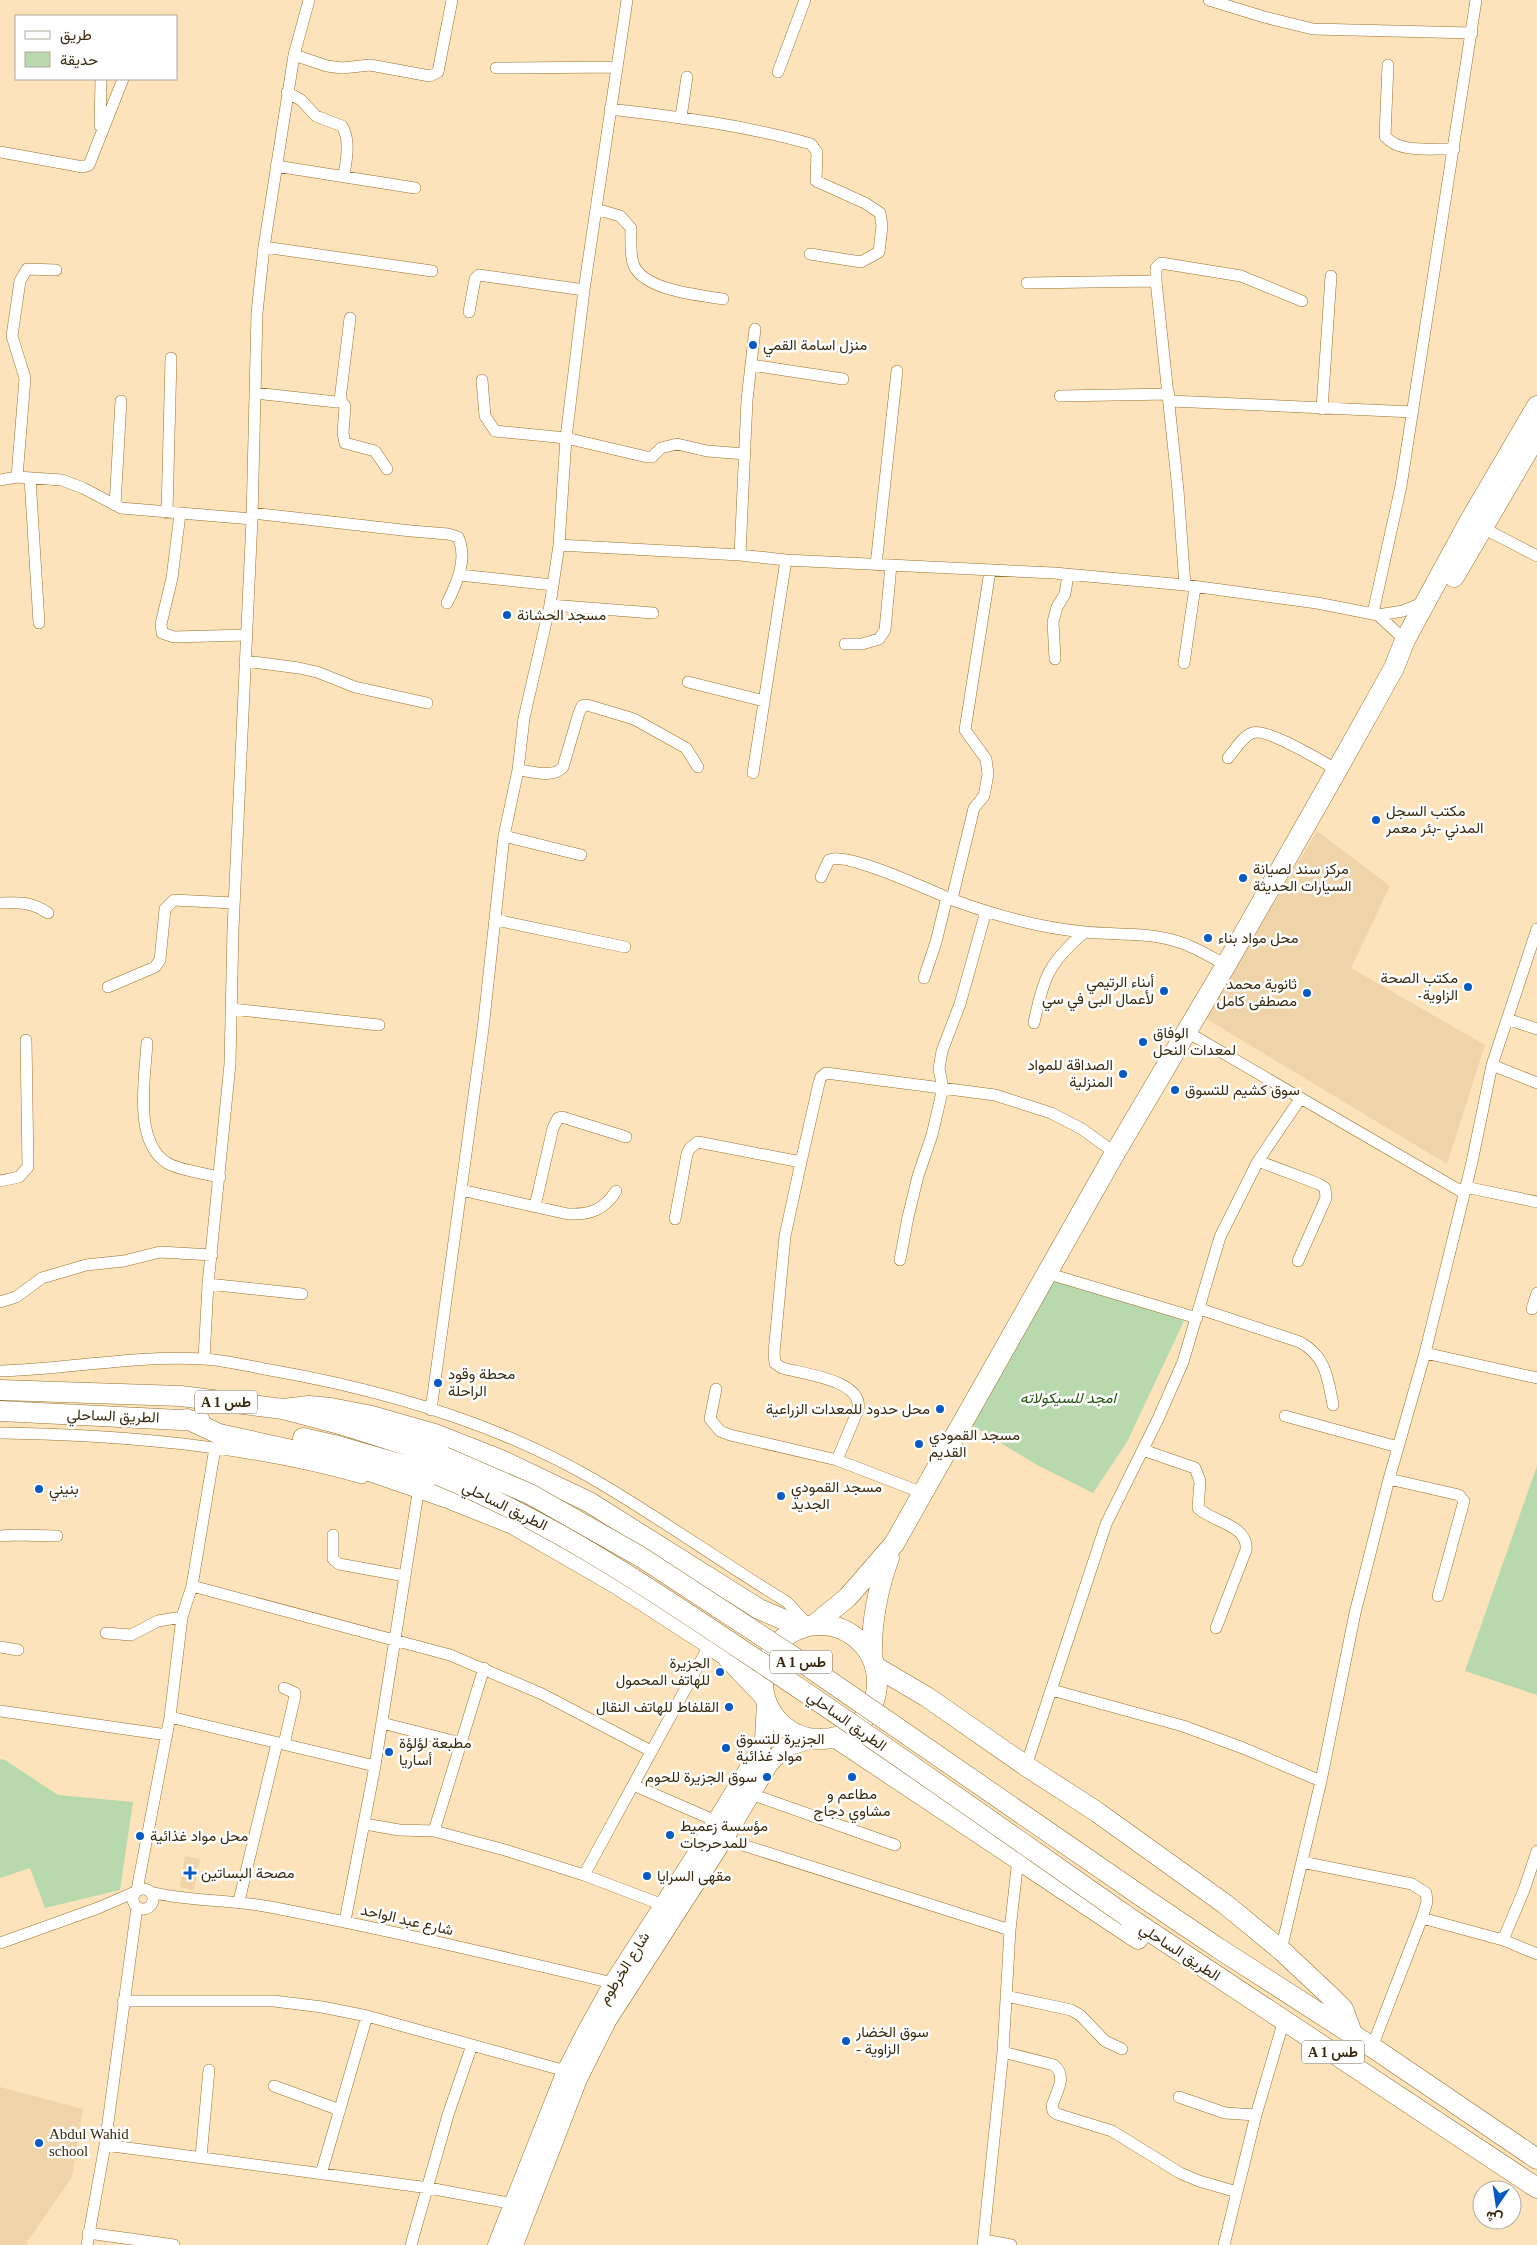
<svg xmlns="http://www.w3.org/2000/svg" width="1537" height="2245" font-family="'Times New Roman',Vazirmatn,serif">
<rect width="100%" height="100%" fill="#fde3bb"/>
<path fill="#f0d4a9" d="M1317 831 1390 886 1351 968 1485 1045 1447 1164 1205 1018Z
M185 1856 200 1859 194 1890 180 1887Z
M0 2087 83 2109 72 2177 25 2245H0Z"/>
<path fill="#b8d9ae" d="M1059 1272 1184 1321 1127 1442 1093 1493 1037 1465 968 1423Z
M1537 1466V1695L1465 1671Z
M0 1759 5 1760 58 1795 133 1802 120 1890 45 1908 30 1868 0 1878Z"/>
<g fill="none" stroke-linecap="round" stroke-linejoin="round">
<g stroke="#98712c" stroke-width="12">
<path id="street" d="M1209 0 1264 17 1313 29 1472 33
M294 55 327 66 342 68 370 65 430 76 438 72 452 0
M1388 65 1385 136C1399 154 1432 148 1454 149
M496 68 617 67
M778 72 805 0
M287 92 301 100 316 116 342 126C351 141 346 160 344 176
M610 109C677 117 745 125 811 144L817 152 816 181 865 203 880 213 882 226 879 252 861 262 810 254
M681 117 687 77
M100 126 101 79
M0 152 83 167 89 165 123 79
M276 166 415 188
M596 209 620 216 631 228C631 239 630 253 633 263 641 290 698 295 723 299
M264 247 432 271
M1027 283 1156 281
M469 312 475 279 479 275 584 290
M751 365 843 379
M482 380 485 416 495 431 566 438 647 457H652L661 448 677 444 707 451 745 454
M255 393 336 402 340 400 350 318
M1060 396 1169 394
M340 400 345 406 343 433 345 443 375 451 387 469
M1170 401 1413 412
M1322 409 1331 276
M17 477 25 378 12 336 20 281 27 269 56 270
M30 478 39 623
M0 480 17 477 62 480 83 488 121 508 252 519
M115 505 121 401
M167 513 171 358
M252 513 411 531 448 534 458 537C468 559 457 583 447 603
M180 514 172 578 161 624 162 633 174 637 246 635
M1479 526 1537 556
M559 545 740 555 786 560 1054 573 1185 585 1317 603 1378 615 1403 611 1424 602
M740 555 747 400 755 329
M876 565 897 371
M460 575 553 585
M1185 585 1178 490 1156 281V268L1161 263 1241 276 1302 301
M550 605 653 613
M1373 613 1401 486 1476 0
M1378 615 1405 640
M845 644H862L879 639 885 630 891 565
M1055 659 1053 622 1057 607 1065 594 1068 575
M245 661 299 668 317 672 355 687 427 703
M1184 663 1195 587
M688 682 764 701
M1228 758C1235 750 1242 737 1252 733 1266 727 1323 762 1337 770
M518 770C532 771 553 779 563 767L579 713 582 706 587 705 634 719 686 748 698 767
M753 773 786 560
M504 836 581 855
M821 877 829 860C846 851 931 891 953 900 994 915 1041 928 1085 932 1116 935 1149 932 1179 942 1195 947 1211 957 1226 965
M952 899 974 808 984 796 988 774 986 759 965 730 990 571
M0 903C19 902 32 902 48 913
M496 920 625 947
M924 978 936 942 947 897
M108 987 155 967 160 960 165 909 174 900 234 903
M232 1009 379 1025
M1507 1019 1537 1029
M1034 1023C1043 978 1049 962 1085 932
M1187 1032 1464 1193
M147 1043C145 1078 133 1141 167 1163 179 1170 206 1174 220 1177
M1492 1065 1537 1083
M1258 1161 1319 1184 1325 1188 1326 1198 1298 1261
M801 1162 785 1236 774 1353 775 1363 782 1368C804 1374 864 1380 858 1410L837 1460
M0 1181 19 1177 28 1167 26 1040
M1465 1187 1537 1202
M461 1190 568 1214C590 1215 604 1210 616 1191
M535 1206 553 1128 558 1118 562 1117 626 1137
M675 1219 687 1154 690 1148 698 1142 801 1162 819 1083 821 1077 826 1073 995 1095 1051 1113 1082 1129 1115 1153
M900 1260 908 1217 918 1176 932 1135 943 1088 939 1069 942 1051 960 1004 986 911
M1046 1273 1197 1318
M208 1284 302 1294
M0 1302 16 1297 42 1278 86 1265 124 1261 160 1252 212 1255
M1200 1309 1300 1342C1326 1356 1328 1379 1333 1405
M1532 1309 1537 1293
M1425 1353 1537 1378
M204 1359 208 1284 230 1064 233 929 252 519 257 313 264 247 294 55 309 0
M0 1371C68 1369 135 1355 203 1359 225 1360 248 1366 270 1370 379 1389 490 1421 586 1475 655 1514 719 1561 787 1602L809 1626
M716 1389 710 1419 720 1431 730 1435 837 1460 923 1493
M431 1410 483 1029 504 836 518 770 524 718 550 605 559 545 566 438 584 290 627 0
M1285 1416 1398 1447
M0 1433C122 1435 244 1445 362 1478
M1143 1450 1195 1468 1200 1481 1198 1508C1212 1522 1249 1525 1246 1550L1216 1628
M1389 1479 1459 1495 1464 1501 1438 1596
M333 1535V1559L339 1564 405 1576
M0 1536 15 1535 57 1536
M192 1586 450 1655 542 1694 651 1751
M106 1633 131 1635 158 1621 182 1617
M0 1647 18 1650
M284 1688 295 1693V1696L284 1744
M1052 1690 1183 1726 1243 1748 1321 1781
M0 1711 167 1735
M170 1717 375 1766
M382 1723 461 1743
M1026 1766 1106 1524 1158 1419 1183 1362 1220 1237 1258 1161 1300 1099
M633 1785 716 1821
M751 1794 895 1845
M365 1824 399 1830 434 1831 505 1850 584 1875 663 1905
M434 1831 484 1668
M724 1839 1010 1930
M1302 1862 1412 1884 1426 1893 1427 1902 1422 1918 1372 2047
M584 1875 710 1644
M133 1899a10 10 0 1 1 20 0a10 10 0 1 1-20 0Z
M137 1890 170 1717 182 1617 192 1586 215 1448
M150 1892C190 1902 230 1899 270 1907 385 1929 499 1956 613 1983L618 1987
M239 1901 277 1743
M1422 1918 1503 1940 1537 1954
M345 1921 375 1766 419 1487
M1503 1940 1524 1890 1537 1851
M0 1943 98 1908 135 1892
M1281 1950 1321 1781 1355 1613 1389 1479 1425 1353 1472 1162 1492 1065 1537 929
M1006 1996 1071 2010 1080 2015 1105 2041 1122 2049
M123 2001H274L322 2007 367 2016 566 2071
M1003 2052 1054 2065C1068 2077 1056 2092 1052 2106L1053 2111 1057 2114 1112 2131 1180 2173 1199 2181 1237 2192
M274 2086 340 2110
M1179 2097 1225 2113 1256 2115
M105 2145 429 2188 514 2204
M201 2157 209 2070
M321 2174 367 2016
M88 2233 174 2245
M984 2240 1011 2245
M87 2245 105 2145 137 1907
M411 2245 448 2115 472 2045
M983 2245 1003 2052 1010 1930 1018 1859
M1224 2245 1256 2115 1284 2020"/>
</g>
<g stroke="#98712c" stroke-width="19">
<path id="primary" d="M497 2245 566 2071 587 2030 613 1983 692 1861 761 1748 764 1739 766 1703
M514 2245 578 2079 607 2021 724 1839 769 1764 786 1747 813 1739"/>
</g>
<g stroke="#98712c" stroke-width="21">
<path id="highway" d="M1454 577 1537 435
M0 1390 181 1396 283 1409 340 1424 444 1457
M283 1409 309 1406 331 1408 372 1416 435 1434 501 1460 589 1502 759 1609 803 1628
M0 1411 200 1421
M187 1419 219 1434 324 1457 361 1468 445 1497 513 1524 617 1584 710 1644 725 1655 764 1696
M303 1438 338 1446 438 1475
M763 1682a57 57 0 1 1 114 0a57 57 0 1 1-114 0Z
M814 1625 848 1597 894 1544 1115 1153 1226 965 1337 770 1394 668 1405 640 1469 522 1537 406
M872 1658C871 1622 877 1591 889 1558
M876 1667 927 1697 1026 1766 1097 1812 1225 1904 1281 1950 1328 1994 1343 2009 1352 2033
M836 1738 1138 1939
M1141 1896 1218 1948 1372 2047 1537 2159
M1128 1917 1537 2188"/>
</g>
<use href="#street" stroke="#fff" stroke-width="11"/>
<use href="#primary" stroke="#fff" stroke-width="18"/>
<use href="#highway" stroke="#fff" stroke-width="20"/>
<g stroke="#98712c" stroke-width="21" stroke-linecap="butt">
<path id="highway-bridge" d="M444 1457 530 1494 641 1557 809 1667 1141 1896
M438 1475C550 1521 648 1587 748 1654 876 1739 1002 1829 1128 1917"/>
</g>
<use href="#highway-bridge" stroke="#fff" stroke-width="20"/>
</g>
<g fill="#075ac3" stroke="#fff" stroke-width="2">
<circle cx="753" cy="345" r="5"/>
<circle cx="507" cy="615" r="5"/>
<circle cx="1376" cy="820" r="5"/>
<circle cx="1243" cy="878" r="5"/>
<circle cx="1208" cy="938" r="5"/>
<circle cx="1468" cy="987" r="5"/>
<circle cx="1164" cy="991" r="5"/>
<circle cx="1307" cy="993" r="5"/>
<circle cx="1143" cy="1042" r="5"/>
<circle cx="1123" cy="1074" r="5"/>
<circle cx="1175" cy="1090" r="5"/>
<circle cx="438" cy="1383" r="5"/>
<circle cx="940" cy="1409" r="5"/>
<circle cx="919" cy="1444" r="5"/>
<circle cx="39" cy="1489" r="5"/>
<circle cx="781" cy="1496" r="5"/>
<circle cx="720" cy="1672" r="5"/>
<circle cx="729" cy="1707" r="5"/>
<circle cx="726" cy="1748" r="5"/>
<circle cx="389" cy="1752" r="5"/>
<circle cx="767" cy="1777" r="5"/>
<circle cx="852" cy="1777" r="5"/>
<circle cx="670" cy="1835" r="5"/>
<circle cx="140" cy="1836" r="5"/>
<path d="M187.5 1865.5h5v5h5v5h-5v5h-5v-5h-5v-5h5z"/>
<circle cx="647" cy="1876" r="5"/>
<circle cx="846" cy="2041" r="5"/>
<circle cx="39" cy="2143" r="5"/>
</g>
<g text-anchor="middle" stroke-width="5" stroke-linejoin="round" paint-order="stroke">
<g fill="#fff" stroke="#756a56" stroke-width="1">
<rect x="195" y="1390.5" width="62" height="23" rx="4"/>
<rect x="770" y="1650.5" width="62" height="23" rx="4"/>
<rect x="1302" y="2040.5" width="62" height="23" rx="4"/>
</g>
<g font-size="14" font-weight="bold" fill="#3a2a0d">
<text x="226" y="1407">A 1 طس</text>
<text x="801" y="1667">A 1 طس</text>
<text x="1333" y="2057">A 1 طس</text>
</g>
<g font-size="15" fill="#3a2a0d" stroke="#fff" text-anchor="start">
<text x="763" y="350">منزل اسامة القمي</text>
<text x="517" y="620">مسجد الحشانة</text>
<text x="1386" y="816">مكتب السجل<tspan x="1386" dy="17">المدني -بئر معمر</tspan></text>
<text x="1253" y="874">مركز سند لصيانة<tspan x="1253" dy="17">السيارات الحديثة</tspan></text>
<text x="1218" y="943">محل مواد بناء</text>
<text x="1458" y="983" text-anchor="end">مكتب الصحة<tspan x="1458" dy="17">-الزاوية</tspan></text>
<text x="1154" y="987" text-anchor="end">أبناء الرتيمي<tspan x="1154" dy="17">لأعمال البى في سي</tspan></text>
<text x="1297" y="989" text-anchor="end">ثانوية محمد<tspan x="1297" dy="17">مصطفى كامل</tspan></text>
<text x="1153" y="1038">الوفاق<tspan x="1153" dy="17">لمعدات النحل</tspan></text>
<text x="1113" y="1070" text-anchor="end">الصداقة للمواد<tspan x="1113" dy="17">المنزلية</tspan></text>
<text x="1185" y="1095">سوق كشيم للتسوق</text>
<text x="448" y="1379">محطة وقود<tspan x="448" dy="17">الراحلة</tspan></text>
<text x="930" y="1414" text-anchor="end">محل حدود للمعدات الزراعية</text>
<text x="929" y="1440">مسجد القمودي<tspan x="929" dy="17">القديم</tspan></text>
<text x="791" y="1492">مسجد القمودي<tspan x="791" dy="17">الجديد</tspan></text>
<text x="49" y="1494">بنيني</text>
<text x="710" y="1668" text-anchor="end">الجزيرة<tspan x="710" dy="17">للهاتف المحمول</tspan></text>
<text x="719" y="1712" text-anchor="end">القلفاط للهاتف النقال</text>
<text x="736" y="1744">الجزيرة للتسوق<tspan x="736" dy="17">مواد غذائية</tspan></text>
<text x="399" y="1748">مطبعة لؤلؤة<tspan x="399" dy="17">أساريا</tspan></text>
<text x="757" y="1782" text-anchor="end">سوق الجزيرة للحوم</text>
<text x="852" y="1799" text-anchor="middle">مطاعم و<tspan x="852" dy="17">مشاوي دجاج</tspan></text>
<text x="680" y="1831">مؤسسة زعميط<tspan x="680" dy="17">للمدحرجات</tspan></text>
<text x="150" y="1841">محل مواد غذائية</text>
<text x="201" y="1878">مصحة البساتين</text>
<text x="657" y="1881">مقهى السرايا</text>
<text x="856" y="2037">سوق الخضار<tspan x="856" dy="17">- الزاوية</tspan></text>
<text x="49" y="2139">Abdul Wahid<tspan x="49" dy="17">school</tspan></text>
</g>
<g font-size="15" font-style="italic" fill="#255313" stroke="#fff">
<text x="1068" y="1403">امجد للسيكولاته</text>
</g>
<g font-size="15" fill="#3a2a0d" stroke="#fff">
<text transform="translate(113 1416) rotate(2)" y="5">الطريق الساحلي</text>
<text transform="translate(505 1506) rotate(26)" y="5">الطريق الساحلي</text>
<text transform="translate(847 1721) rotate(35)" y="5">الطريق الساحلي</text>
<text transform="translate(407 1920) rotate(13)" y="5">شارع عبد الواحد</text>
<text transform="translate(1180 1952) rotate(33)" y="5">الطريق الساحلي</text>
<text transform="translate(624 1968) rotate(-58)" y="5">شارع الخرطوم</text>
</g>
</g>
<rect x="15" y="15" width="162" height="65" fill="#ffffff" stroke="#b0aa9e"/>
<rect x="25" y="31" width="25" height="8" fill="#ffffff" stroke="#b0aa9e"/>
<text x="60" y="40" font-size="15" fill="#3a2a0d">طريق</text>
<rect x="25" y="52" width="25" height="15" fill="#b8d9ae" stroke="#b0aa9e"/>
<text x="60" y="65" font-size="15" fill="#3a2a0d">حديقة</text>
<g transform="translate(1497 2205) rotate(193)"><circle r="24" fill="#ffffff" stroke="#b0aa9e"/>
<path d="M0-4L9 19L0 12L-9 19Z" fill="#075ac3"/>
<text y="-8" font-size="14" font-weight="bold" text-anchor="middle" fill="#3a2a0d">ش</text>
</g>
</svg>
